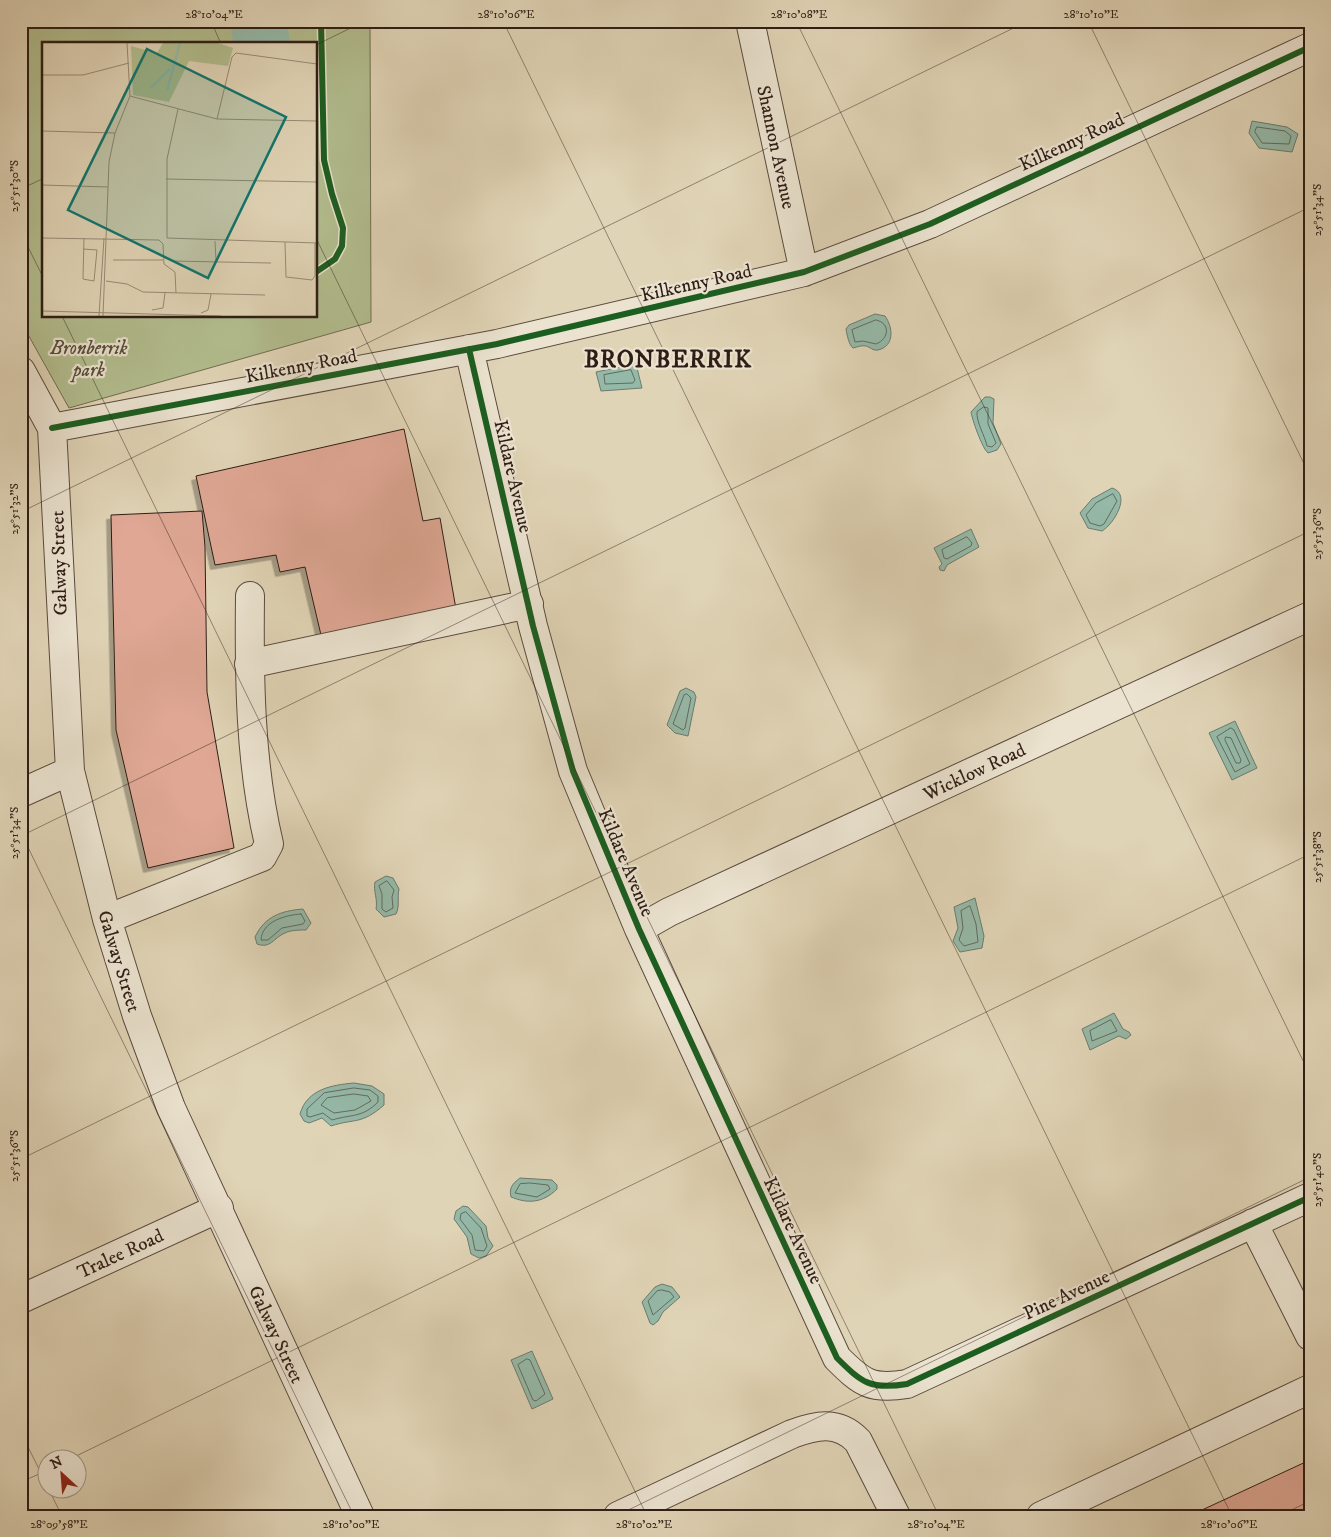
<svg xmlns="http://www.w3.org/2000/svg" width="1331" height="1537" font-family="'IM FELL DW Pica',serif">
<defs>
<filter id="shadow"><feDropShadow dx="-4.5" dy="4.5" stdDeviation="0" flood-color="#0004"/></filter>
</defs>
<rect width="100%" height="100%" fill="#e0d4b6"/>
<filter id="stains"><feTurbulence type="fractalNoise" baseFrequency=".004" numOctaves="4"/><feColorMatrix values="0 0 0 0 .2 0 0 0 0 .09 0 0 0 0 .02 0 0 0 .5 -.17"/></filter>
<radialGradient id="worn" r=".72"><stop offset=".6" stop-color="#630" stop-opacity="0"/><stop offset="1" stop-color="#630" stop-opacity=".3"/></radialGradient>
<path fill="#b2bd8e" stroke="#706d52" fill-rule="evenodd" d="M21 21H370L371 322 69 408 21 322ZM44 44H316V316H44Z"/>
<path fill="#95b9a8" stroke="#6c7b6e" d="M1252 121 1287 127 1298 134 1292 152 1259 148 1249 133Z
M875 314 885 316C893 327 895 346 878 350 873 351 870 347 866 346 861 345 858 347 853 348 849 345 847 335 846 329L849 325Z
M636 364 642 388 601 391 596 372Z
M985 397H990L994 399 993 423 1001 444 997 450 988 453C982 448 972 419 971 412Z
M1112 488C1132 494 1114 524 1102 531L1088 528 1080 513 1092 499Z
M971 529 979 547 947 565 944 571 940 570 939 567 942 564 934 548Z
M686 688 694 692 696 697 688 736 675 733 667 725 680 691Z
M1235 721 1257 768 1232 780 1209 733Z
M386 876 393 878 399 889C397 898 400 906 396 914L384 917 376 909C378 899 373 891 375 882Z
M975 898 984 936 982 948 960 952 953 941 958 928 954 907Z
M303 909 311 923 306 930C299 930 291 930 285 933 273 938 271 949 257 944L255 937C265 916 281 911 303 909Z
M1114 1013 1123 1029 1129 1032 1131 1035 1126 1039 1119 1036 1090 1050 1082 1029Z
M354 1083 372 1086 384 1094V1105C361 1125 356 1118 331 1126L322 1118 309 1123 304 1121 300 1114C307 1089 332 1085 354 1083Z
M520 1178 552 1180 557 1185V1189C543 1203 528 1204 511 1197 509 1188 512 1184 520 1178Z
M463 1206 468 1207 486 1226 488 1238 493 1246 486 1256 479 1258 471 1254 467 1237 454 1219 456 1211Z
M662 1284 672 1287 680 1297 663 1312 658 1321 653 1325 650 1323 642 1302 655 1287Z
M532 1351 553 1399 532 1409 511 1360Z"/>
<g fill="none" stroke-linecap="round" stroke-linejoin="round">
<path stroke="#626b5f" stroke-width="1" d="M1257 127 1285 131 1291 136 1289 144 1262 143 1255 132Z
M876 320C891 323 889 339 876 344L863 341 855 342 852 330Z
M631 370 635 380 633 383 605 384 604 375Z
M984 407 988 408V424L996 443 992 447 987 446C985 436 976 422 977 412Z
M1113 494 1117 501 1104 524 1100 526 1090 523 1086 515 1096 503Z
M967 537 972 543 971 546 947 559 944 558 942 550Z
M687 694 691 698 685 728 683 730 673 724 684 695Z
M1231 728 1234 730 1250 764 1235 772 1217 737Z
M1226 737 1231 738 1241 760 1240 763H1236L1225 740Z
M387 881 394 890 392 897 393 908 386 912 382 909V894L379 886Z
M970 906 976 924 978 942 964 946 959 940 963 928 961 911Z
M301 914 305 921 303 924 282 928 268 940H261C262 921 286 915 301 914Z
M1111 1020 1117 1031 1092 1041 1090 1031Z
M354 1088 370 1090 378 1096V1102C362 1118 352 1114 332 1120L323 1113 310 1117 307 1116V1109L324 1093Z
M354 1094 368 1096 371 1101 355 1110 334 1113 321 1105 327 1098Z
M530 1183 548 1185 550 1189 537 1197 515 1193 520 1184Z
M466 1212 481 1228 487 1246 484 1251 475 1250 472 1235 460 1219 461 1214Z
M662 1290 670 1292 674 1297 653 1315 648 1301 657 1291Z
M527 1359 530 1360 545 1394 536 1401 533 1400 518 1365Z"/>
<path stroke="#95b9a8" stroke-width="56" d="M258 21 262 44"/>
</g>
<path fill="#dfa794" stroke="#2e1d16" filter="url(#shadow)" d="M404 429 423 521 440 518 456 609 321 635 305 567 280 572 276 555 215 565 196 476Z
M202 511 205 547 207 692 234 848 148 868 116 730 111 515Z
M1310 1460V1516H1189Z"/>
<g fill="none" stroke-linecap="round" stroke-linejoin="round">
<g stroke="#5a4b3e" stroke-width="30">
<path id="minor" d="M750 21 804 272
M469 349 533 626 573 771 639 929 837 1358C862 1383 871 1390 907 1384L1310 1197
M21 371 52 428 70 771 107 919 137 1016 171 1108 360 1516
M52 428 497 344 804 272 930 224 1310 47
M249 664 529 604
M21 793 70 771
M107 919 262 857 269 844C250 764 249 679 250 596
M639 929 669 912 1310 616
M1253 1223 1310 1336
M21 1299 219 1208
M618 1516 792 1434C816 1425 838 1420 858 1441L896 1516
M1041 1516 1310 1389"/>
</g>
<use href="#minor" stroke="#ebe3d0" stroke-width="28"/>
<g stroke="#ebe3d0" stroke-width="9">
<path id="cycleway" d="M316 272 335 259 342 246 343 228 332 194 324 160 321 21
M469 349 533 626 573 771 639 929 837 1358C862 1383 871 1390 907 1384L1310 1197
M52 428 497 344 804 272 930 224 1310 47"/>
</g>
<use href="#cycleway" stroke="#1b5e20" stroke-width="6"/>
</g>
<path fill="none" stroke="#2e1d16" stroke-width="1" stroke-opacity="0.45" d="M211 21 221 44M503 21 1232 1516M796 21 1310 1075M1088 21 1310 476M316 45 365 21M21 189 44 178M21 233 44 279M316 238 939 1516M62 316 647 1516M21 512 1028 21M21 833 354 1516M21 836 1310 207M21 1159 1310 531M21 1433 48 1487M68 1460 1310 854M21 1482 48 1470M49 1490 62 1516M616 1516 1310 1177M1279 1516 1310 1501"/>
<g text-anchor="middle" stroke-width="4.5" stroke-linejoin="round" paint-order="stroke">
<g font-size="19" fill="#2e1d16" stroke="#ebe3d0">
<text transform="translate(1071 141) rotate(-25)" y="7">Kilkenny Road</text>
<text transform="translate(777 147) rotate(78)" y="7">Shannon Avenue</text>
<text transform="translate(696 282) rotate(-13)" y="7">Kilkenny Road</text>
<text transform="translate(301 365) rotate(-11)" y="7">Kilkenny Road</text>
<text transform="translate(514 476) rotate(77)" y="7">Kildare Avenue</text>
<text transform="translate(58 563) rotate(-92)" y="7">Galway Street</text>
<text transform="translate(974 771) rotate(-25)" y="7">Wicklow Road</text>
<text transform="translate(627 862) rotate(67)" y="7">Kildare Avenue</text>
<text transform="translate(120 961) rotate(73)" y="7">Galway Street</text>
<text transform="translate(794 1230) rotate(65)" y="7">Kildare Avenue</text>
<text transform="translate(120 1253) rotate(-25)" y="7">Tralee Road</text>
<text transform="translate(1066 1294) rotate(-25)" y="7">Pine Avenue</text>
<text transform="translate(277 1334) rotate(65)" y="7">Galway Street</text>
</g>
<g font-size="19" font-style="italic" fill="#564d3a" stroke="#ebe3d0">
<text x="89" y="354">Bronberrik<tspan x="89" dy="22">park</tspan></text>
</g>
<g font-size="24" font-weight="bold" letter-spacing="1" fill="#2e1d16" stroke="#ebe3d0">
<text x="668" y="367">BRONBERRIK</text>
</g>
</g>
<g transform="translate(42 42)">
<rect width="275" height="275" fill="#e0d4b6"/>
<path d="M121 1H176L191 6 186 24 147 19 127 60 91 53 89 4 115 11Z" fill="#b2bd8e"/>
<path fill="none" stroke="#95b9a8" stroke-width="2.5" d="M109 46 128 27M125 49 138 1"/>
<path fill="none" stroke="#998b76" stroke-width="1" d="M0 33H41L87 21M88 54 175 77 275 79M136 67 125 117V196L275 201M175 77 190 15 194 11 275 22M0 89 73 91M124 137 275 140M0 143 66 145M0 196 117 198 121 202 122 222 133 230 134 251M173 199 174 219M243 200 244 235 270 238 273 234V201M41 207 55 208 52 239 41 237 42 196M71 218H121M130 219 229 221M64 239 85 242 101 250 223 253M110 268 121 266 123 251M0 269 179 274M159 271 166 268 169 252M57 274 62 196M61 274 67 120 73 91 88 54 85 1"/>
<path fill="#0f766e" fill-opacity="0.15" stroke="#0f766e" stroke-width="2.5" d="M105 7 244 75 166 236 26 168Z"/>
<rect width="275" height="275" fill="none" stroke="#2e1d16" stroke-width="2.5"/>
</g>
<rect width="1331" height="1537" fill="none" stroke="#e0d4b6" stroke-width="55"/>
<g transform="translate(62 1474) rotate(334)"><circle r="24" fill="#ebe3d0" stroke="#9f9486"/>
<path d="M0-4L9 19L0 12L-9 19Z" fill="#8f2418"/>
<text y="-8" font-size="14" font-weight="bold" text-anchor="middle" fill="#2e1d16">N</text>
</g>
<rect x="28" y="28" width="1276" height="1482" fill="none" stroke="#2e1d16" stroke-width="2"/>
<g font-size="12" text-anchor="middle" fill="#2e1d16">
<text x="214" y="18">28°10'04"E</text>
<text x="506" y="18">28°10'06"E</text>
<text x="799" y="18">28°10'08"E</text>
<text x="1091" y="18">28°10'10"E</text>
<text transform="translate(14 186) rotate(-90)" y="4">25°51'30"S</text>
<text transform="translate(1317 210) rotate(-90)" y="4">25°51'34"S</text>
<text transform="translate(14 509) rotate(-90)" y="4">25°51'32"S</text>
<text transform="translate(1317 534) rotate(-90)" y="4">25°51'36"S</text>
<text transform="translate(14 833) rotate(-90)" y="4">25°51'34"S</text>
<text transform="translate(1317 857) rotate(-90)" y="4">25°51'38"S</text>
<text transform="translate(14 1156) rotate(-90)" y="4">25°51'36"S</text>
<text transform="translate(1317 1180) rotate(-90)" y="4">25°51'40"S</text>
<text x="59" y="1528">28°09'58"E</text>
<text x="351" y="1528">28°10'00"E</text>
<text x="644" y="1528">28°10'02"E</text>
<text x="936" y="1528">28°10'04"E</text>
<text x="1229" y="1528">28°10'06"E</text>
</g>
<rect width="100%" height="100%" filter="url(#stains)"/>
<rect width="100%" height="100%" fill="url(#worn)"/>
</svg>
